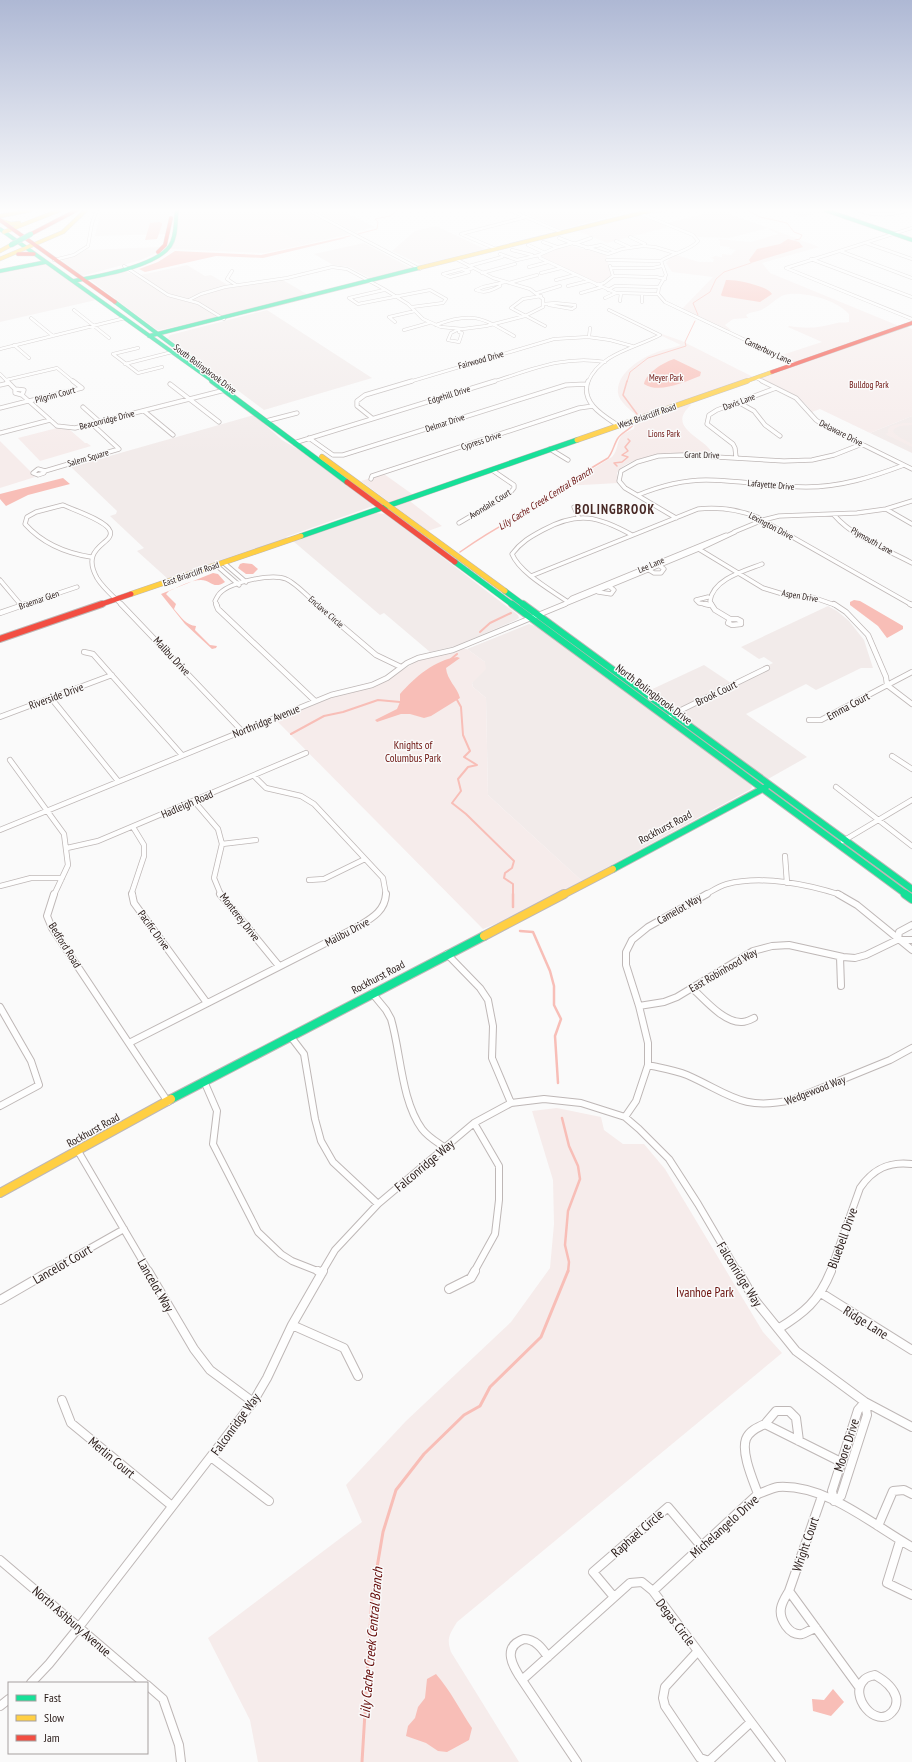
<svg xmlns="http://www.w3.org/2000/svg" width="912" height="1762" font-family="'PT Sans Narrow',sans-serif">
<rect width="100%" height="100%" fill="#fafafa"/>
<path fill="#f2ebea" d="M101 210H170L165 234 95 236Z
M182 210H303L350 234 303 245 268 225 229 236 217 251 170 249Z
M313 210H355L345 212 375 227 355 232Z
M719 210 768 228 729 238 699 237 667 223Z
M781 210H823L826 211 802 217Z
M560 211 597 212 612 216 560 230 534 217Z
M436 226 485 249 421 265 392 251 415 231Z
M364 243 411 268 370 278 349 267 333 265 314 254Z
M161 247 154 254 141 260 82 276 60 259 75 256 86 250Z
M44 263 96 300 0 322V273Z
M187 265 205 276 211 275 231 287 283 280 310 296 160 330H157L90 280 125 271 136 276Z
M267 310 372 378 264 410 168 338 170 335Z
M254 415 282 440 299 450 372 504 373 506 286 537 287 538 168 579 137 551 144 548 110 516 116 514 117 511 71 467Z
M912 416V453L870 433Z
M376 513 386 514 518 615 519 618 516 620 456 646 430 652 384 613 380 615 293 541Z
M828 606 837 611 849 621 864 640 873 668H861L816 690 806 684 746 714 807 757 768 779 646 692 704 665 731 683 773 663 764 657 759 659 741 647Z
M529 624 538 627 750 784 752 787 751 789 582 881 488 795 486 698 473 687 472 683 485 662 467 649Z"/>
<path fill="#f6eceb" d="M516 210H638L612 216 597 212 560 211 534 217Z
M640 215 668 227 607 243 578 231Z
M268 225 303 245 264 253 217 251 229 236 224 234Z
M769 228 819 247 762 263 770 273 899 326 797 362 782 355 822 342 788 327 789 326C808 329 818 328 837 323 840 322 845 323 849 322V314C837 300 802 290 784 295 776 298 771 305 763 309 758 312 752 311 746 315L748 318 733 319 725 325 731 330 729 331 682 309 713 277 672 272 666 263 671 257 676 255 699 262H713L714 259 711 258 715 256 722 257V254L731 255 736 250 729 249 730 247 720 246V241L718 239 751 242 778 234 768 229Z
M572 246 606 255 611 274 610 278 597 283 542 257V254C551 249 563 247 572 246Z
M907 327 912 329V416L870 433 820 409 812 412C800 394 780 389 762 379V377Z
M662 334 682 341 753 377 638 417C632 411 619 402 618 393 616 373 641 358 657 352 665 349 673 348 681 345L662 336Z
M688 403 691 405C665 428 705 437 713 454 689 453 630 451 617 473L618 483 565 486 612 457C618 451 617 440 622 435 625 432 630 431 634 429L635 422Z
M903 423H912V425L900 426 894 429 893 432 899 437 912 444V447L885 434 888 433V429L891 426Z
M57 428 70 430 85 443H87L91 446 40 461 18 438Z
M0 441 31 472 35 477 0 488Z
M384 474 412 494 411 502 442 526 428 531 361 481Z
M462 649H467L485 662 486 669 472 683 473 687 486 698 488 795 582 881 515 916 483 929 276 720 333 697 380 684 417 661Z
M557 1108 601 1117 604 1130 623 1144H644L665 1169 763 1332 782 1353 457 1622C450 1634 446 1638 451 1652L519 1762H258L250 1720 208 1638 362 1522 346 1485 406 1421 511 1322 550 1268 554 1224 553 1180 532 1111Z"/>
<path fill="#f8beb7" d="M159 222 162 223V225L157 239 145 240 150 223Z
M344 237 346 238 263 258 216 256 145 272 139 269 158 262 175 251 261 255Z
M788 239 799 242 803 247 751 263 749 260 757 249 780 244Z
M726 280C735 279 768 286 772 294L760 302 722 296 721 295Z
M674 359 701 372 700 376C684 382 659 394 644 384 646 373 664 362 674 359Z
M63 478 70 484 28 495 6 506 0 499V494Z
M243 563 252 564 258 569 253 574H246L238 568 240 564Z
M213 573 218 574 225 582C213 590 211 580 201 580 190 580 179 587 169 591L166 594 176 604 174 609C180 616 187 626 196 626L195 630 210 645 217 646 216 648 212 649 185 624 161 594Z
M854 600 860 601 903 626V629L887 638 878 626 850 605V602Z
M457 657 460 658 446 668C447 680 457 687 460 698L431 716 424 718 410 714H401L377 722 375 720 397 709 400 702V694C415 677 435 660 457 657Z
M436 1674C450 1690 460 1710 472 1728L469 1740 447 1752 438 1751 426 1743 406 1736 408 1726 415 1718 418 1707 425 1698 427 1679Z
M833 1689 844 1702 831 1716 813 1711 812 1699 824 1700Z"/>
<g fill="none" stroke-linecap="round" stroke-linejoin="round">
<path stroke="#f8beb7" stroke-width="1" d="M617 210 622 211
M747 210 760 217 787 223 794 232 802 235 800 239 795 240
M653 213 669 210
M358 234 377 229 378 222 375 219 390 216 397 210
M345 237 350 236
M698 315 693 303 710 292 716 279 724 272 751 263
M627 382 630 372 648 358 686 346 685 342 695 321"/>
<path stroke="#f8beb7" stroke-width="1.5" d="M627 381 623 395 637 414
M617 466 614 463 622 462 628 457 622 455 628 451 625 447 630 441 628 439
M460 552C476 541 493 530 510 521 525 512 547 502 558 488L608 458C613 452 614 444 618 438 621 433 629 430 633 425"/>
<path stroke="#f8beb7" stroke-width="2" d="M480 632 490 623 511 613
M451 659 457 654
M456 698 461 707 463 735 470 751 464 757 477 765 468 767 458 779 461 791 452 803 466 814 514 861 512 868 505 873 504 878 513 884V895
M291 734 324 716 343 712 378 700 400 702"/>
<path stroke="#f8beb7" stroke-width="2.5" d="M513 894V907
M520 931 533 932 550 971 554 986V1005L561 1019 555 1036 558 1083
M562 1118 569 1146 578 1166 580 1179 568 1211 565 1245 569 1262 568 1272"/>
<path stroke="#f8beb7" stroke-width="3" d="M362 1762 372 1597 383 1532 396 1490 424 1454 464 1415 480 1406 490 1387 541 1337 568 1271"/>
<g stroke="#beb7b6" stroke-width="3.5">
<path id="street-far4" d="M308 210 420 269
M509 210 561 232
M858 210C876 217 892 215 910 210
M639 213 693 235 698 241C690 251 672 253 661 261L666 275 659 287 658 294 665 302 796 364
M912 228 786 268 912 319
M630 237 645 244
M559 238 572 243
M616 241 629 247
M543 242 557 247
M866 243 912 259
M574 244 591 238
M528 245 543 252
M586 248 601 245 615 251
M496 249 461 234 526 217
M512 250 532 255
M840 251 912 278
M500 254 517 260 539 255
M811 259 912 297
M54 260 74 255 88 246 92 223 97 210
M607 260 661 261
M124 266 168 295 198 303 224 319
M469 266 502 257
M529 267 548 262
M611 268H653L662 266
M462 269 469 272 450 277 443 274Z
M467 270 473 268
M232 271 227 279 236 285
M482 273 515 264
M541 273 561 268
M613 276 656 277 665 279
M556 280 575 275
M509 283 537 275
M500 284V286C492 290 485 294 476 290L483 287 505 282
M597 285 604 283 613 276 610 266
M568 286 588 281
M384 290 349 298 358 304 430 290 446 299 443 303 412 307
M608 290 615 286 659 287
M537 293 560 286
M581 293 602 287
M642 294V302
M658 294 616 293 540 258 539 255 555 248 573 243 608 254 622 249 643 246 655 247 675 253
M541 296 523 299 511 308 545 326
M605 298 616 293
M189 300 201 294 225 287 287 278 332 267 347 269 384 289 408 304 423 319 441 327 463 329 486 326 525 316 543 307V299L530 289 493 278 456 259
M620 301 621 293
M544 304 555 303 575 305V307
M549 305 572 309 575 307
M74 310 109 338
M609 310 660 335
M31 318 53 336
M395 322 389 317 415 311
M436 325C472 311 483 318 514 336
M459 329V332L462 333 459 342 448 340 451 333Z
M404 330 429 323
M589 337 590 328
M14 345 29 358
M138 348 113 354 138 373 162 367
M0 349 125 318
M125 364 180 350
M0 374 8 382
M756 378 764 382
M6 380 57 368 74 382
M409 382 554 339 588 337 610 340 632 346
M492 382C531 370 563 355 605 362
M588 382C600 353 636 348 660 335"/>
</g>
<g stroke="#beb7b6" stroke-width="5">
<path id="street-far3" d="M7 381 15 389 24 390 22 395
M73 381 82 388
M588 381C580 403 604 416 619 426
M762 381 796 398 816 420 823 425 912 469
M170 384 219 422
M0 385 9 383
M15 389V393L22 395 57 426 75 428 225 390
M29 401 82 388
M738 402 754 411 765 425 780 436
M83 407 101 423
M0 408 28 401
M144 411 173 435
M372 418 357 406V401L365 395 412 381
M266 421 297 413
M0 433 50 420
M309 438 333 455H343L566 385 586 384
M294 443 495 381
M550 449 568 460
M736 457 735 448 733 444 707 424 709 415 717 410 776 388
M38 469 45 471 44 473 38 475 33 473Z
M45 471 119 449 93 425
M371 479 372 476 579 408 593 406
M638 495C660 486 682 480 706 480 740 480 773 487 806 487 841 487 872 477 904 465
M574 507 578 516
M886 509 912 524
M834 515C854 538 886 549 912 563
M676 518 625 488 619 481 621 471 637 462 658 456 682 455 784 461 812 460 834 455 862 444
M459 523 510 493 514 488V485L492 470
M734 532 763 520 779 516 857 513 886 509 912 501
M697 548 763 588 786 595 812 597 835 605
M91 557C65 553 43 544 25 524L27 517 36 512 63 505C74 510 107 521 110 531 115 544 79 546 97 578 103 588 114 597 122 605
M224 563 246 582
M216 565 239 585
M649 570 654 573H661L664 569 660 566
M531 576 698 509C719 507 737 509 757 517L912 605
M0 580 21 605
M598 592 611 594 614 590 610 587
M708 597 696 600 699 603 710 605
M568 602 572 598 726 535
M568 602C551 590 520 573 512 554 521 542 530 537 543 530 578 511 598 516 632 535
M23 605 77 587
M217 605 215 601C216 599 218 595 220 593 231 582 272 573 286 579 296 583 309 598 318 605
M563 605 699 549 735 532
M712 605 710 601C713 579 744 571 762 564"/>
</g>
<g stroke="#beb7b6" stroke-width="6">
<path id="street-far2" d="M20 604 22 606
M121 604 242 731
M216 604 218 609 315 701
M316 604 376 655 401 667
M705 604 710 605
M711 604 715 610 730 619
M834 604 846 612 868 635 886 677 887 685 912 704
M910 604 912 605
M0 613 26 604
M730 619H737L741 621V624L732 625 728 623Z
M84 652 93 654 182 755
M51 698 118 781
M671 715 767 668
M0 717 112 675
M809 720H821L912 672
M892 756 912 769
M10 760 64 834 68 865 54 895
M254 776 266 788 301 796 314 804 383 878 386 895
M836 787 912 846
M194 801 218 829 222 844 214 878 221 895
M0 830 331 695 372 685 387 678 407 663 418 658 453 650 565 604
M843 841 912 800
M222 844 256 840
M67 848 98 841 306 753
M785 856 787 883
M309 880 324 879 365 859
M0 886 31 878H62
M133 895 132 892 144 856V845L133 827
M705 895C712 891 719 886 727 884 762 875 807 884 841 895"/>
</g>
<g stroke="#beb7b6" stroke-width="8">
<path id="street-far1" d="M54 894 47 916 52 928 168 1102
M132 894 134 903 207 1003
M220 894 279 966
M838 894 857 905 912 950
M898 940 899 932 912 925
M447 954 480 988 488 1000 493 1026 492 1058 511 1103
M840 957 841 986
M692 988C704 999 724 1023 742 1022 746 1022 750 1020 754 1018
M372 993 386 1010 391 1019C401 1053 401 1100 422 1129 428 1137 437 1142 444 1147
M639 1006 664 1002 677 997 753 951 772 946 789 945 843 957 855 958 866 955 897 940H912
M0 1007 31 1061 39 1085 0 1106
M291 1037 304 1054 315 1119 321 1141 333 1162 378 1204
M129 1043 359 926C372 918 385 911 386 894
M648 1065C661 1068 675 1070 687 1075 730 1094 741 1111 792 1100L890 1060 912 1048
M204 1081 217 1111 213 1144 258 1232 281 1254 292 1261 320 1272
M625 1117 636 1101 648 1065V1043L639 1006 626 965V952L632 940 648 927 707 894
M474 1123 499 1166V1200L495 1234 474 1272
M78 1151 149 1272
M48 1272 124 1229
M322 1272 335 1250 378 1204 474 1123 511 1103 544 1099 581 1103 625 1117 639 1129 669 1159 698 1204 738 1272
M830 1272 860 1188C873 1169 889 1161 912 1164"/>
</g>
<g stroke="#beb7b6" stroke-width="10">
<path id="street" d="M148 1271 194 1349 210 1370 253 1402
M318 1271 322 1273
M738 1271 754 1299 796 1351 865 1402 912 1427
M449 1289 471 1278 475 1271
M821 1293 912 1350
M0 1300 50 1271
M292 1325 344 1348 358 1376
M778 1329C804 1313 819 1301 831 1271
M62 1400 71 1423 172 1506
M865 1402 867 1415 841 1496 834 1501 832 1491 858 1410Z
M765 1424 776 1411H789L796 1418 799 1441
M211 1457 269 1501
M758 1494C753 1480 741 1453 746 1439 749 1431 758 1427 765 1424L841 1462
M822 1496 789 1591 859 1687
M878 1526 893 1491 904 1490 912 1494
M900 1541 887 1583 912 1595
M0 1560 144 1683
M653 1591 758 1494C764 1492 772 1488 778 1487 826 1484 873 1525 912 1547
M789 1591C786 1596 782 1602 781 1608 779 1619 789 1636 802 1634 806 1633 811 1629 816 1628
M614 1597 593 1572 668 1507 701 1546
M698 1651 665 1687 663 1698 665 1706 700 1758 709 1761 751 1722
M875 1675C884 1680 893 1687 896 1697 897 1702 896 1708 892 1712 876 1730 848 1695 864 1680 866 1677 871 1676 875 1675Z
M522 1680C513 1667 501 1647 524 1639 535 1639 542 1648 548 1657
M31 1683 49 1664 79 1627 253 1402 267 1378 292 1325 323 1271
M147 1685 163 1699 179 1745 181 1762
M0 1706 9 1699
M577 1762 522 1680 630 1583 642 1582 653 1591 781 1762"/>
</g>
<g stroke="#beb7b6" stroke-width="4.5">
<path id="fast-far3" d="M825 210 912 240
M0 229 214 382
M0 271 46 262
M73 281C98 276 155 267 170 246 177 236 175 221 177 210
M115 302 222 382
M149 336 419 268"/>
</g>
<g stroke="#beb7b6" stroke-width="6">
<path id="fast-far2" d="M212 381 347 482
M220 381 226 385
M301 536 577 440
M455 562 513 605
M505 591 524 605"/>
</g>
<g stroke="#beb7b6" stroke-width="8">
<path id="fast-far1" d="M512 604 907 895
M523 604 912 889
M613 869 766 787"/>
</g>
<g stroke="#beb7b6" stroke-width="10">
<path id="fast" d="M905 894 912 899
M171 1099 484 936"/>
</g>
<g stroke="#beb7b6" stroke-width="4.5">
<path id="slow-far3" d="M0 216 31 210
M1 221 11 224 19 223
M4 232 60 210
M0 251 11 245
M0 259 63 232 86 210
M419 268 653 210
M744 382 772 372"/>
</g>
<g stroke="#beb7b6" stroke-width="6">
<path id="slow-far2" d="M577 440 747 381
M322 457 505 591
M131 594 301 536"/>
</g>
<g stroke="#beb7b6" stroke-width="8">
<path id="slow-far1" d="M563 895 613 869"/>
</g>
<g stroke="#beb7b6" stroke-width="10">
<path id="slow" d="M484 936 564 894
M0 1193 171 1099"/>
</g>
<g stroke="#beb7b6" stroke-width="4.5">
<path id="jam-far2" d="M0 220 115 302
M31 234 77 210
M158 252 165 245 171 218
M18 254H34
M772 372 912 323"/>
</g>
<g stroke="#beb7b6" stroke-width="6">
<path id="jam-far1" d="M347 482 455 562
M99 605 131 594"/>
</g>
<g stroke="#beb7b6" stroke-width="8">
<path id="jam" d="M0 639 102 604"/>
</g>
<use href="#street-far4" stroke="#fefefe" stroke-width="2.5"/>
<use href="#street-far3" stroke="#fefefe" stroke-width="3.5"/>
<use href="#street-far2" stroke="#fefefe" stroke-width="4.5"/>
<use href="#street-far1" stroke="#fefefe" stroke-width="6"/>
<use href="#street" stroke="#fefefe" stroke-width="8"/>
<use href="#fast-far3" stroke="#16e098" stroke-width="3.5"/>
<use href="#fast-far2" stroke="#16e098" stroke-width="5"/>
<use href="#fast-far1" stroke="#16e098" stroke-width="6"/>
<use href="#fast" stroke="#16e098" stroke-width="8"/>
<use href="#slow-far3" stroke="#ffcf43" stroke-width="3.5"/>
<use href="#slow-far2" stroke="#ffcf43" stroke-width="5"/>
<use href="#slow-far1" stroke="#ffcf43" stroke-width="6"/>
<use href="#slow" stroke="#ffcf43" stroke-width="8"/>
<use href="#jam-far2" stroke="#f24e42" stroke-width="3.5"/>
<use href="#jam-far1" stroke="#f24e42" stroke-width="5"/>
<use href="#jam" stroke="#f24e42" stroke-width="6"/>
<g stroke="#a4acb9" stroke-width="5.5" stroke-linecap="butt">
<path id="fast-bridge" d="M11 245 31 234"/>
</g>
<use href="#fast-bridge" stroke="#16e098" stroke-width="4.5"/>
</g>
<linearGradient id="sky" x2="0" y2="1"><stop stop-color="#aeb8d4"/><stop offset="0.46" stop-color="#fdfdfd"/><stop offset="1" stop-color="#fdfdfd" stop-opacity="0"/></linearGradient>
<rect width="912" height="456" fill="url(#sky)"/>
<g text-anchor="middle" stroke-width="3" stroke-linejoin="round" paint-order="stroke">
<g font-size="9" fill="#281a17" stroke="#fafafa">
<text transform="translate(768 351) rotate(25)" y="3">Canterbury Lane</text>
<text transform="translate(481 360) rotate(-16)" y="3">Fairwood Drive</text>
<text transform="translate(205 369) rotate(37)" y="3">South Bolingbrook Drive</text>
<text transform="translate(55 395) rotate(-15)" y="3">Pilgrim Court</text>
<text transform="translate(449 395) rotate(-17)" y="3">Edgehill Drive</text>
<text transform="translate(739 402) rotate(-20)" y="3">Davis Lane</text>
<text transform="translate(647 416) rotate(-19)" y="3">West Briarcliff Road</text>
<text transform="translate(107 420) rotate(-14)" y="3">Beaconridge Drive</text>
<text transform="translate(445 423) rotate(-18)" y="3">Delmar Drive</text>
<text transform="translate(841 433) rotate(27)" y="3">Delaware Drive</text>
<text transform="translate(481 441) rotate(-18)" y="3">Cypress Drive</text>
<text transform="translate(702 455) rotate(1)" y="3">Grant Drive</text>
<text transform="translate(88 458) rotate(-16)" y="3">Salem Square</text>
<text transform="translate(771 485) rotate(5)" y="3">Lafayette Drive</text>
<text transform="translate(490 504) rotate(-32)" y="3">Avondale Court</text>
<text transform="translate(771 526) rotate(28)" y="3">Lexington Drive</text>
<text transform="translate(872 541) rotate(29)" y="3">Plymouth Lane</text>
<text transform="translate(651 565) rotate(-23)" y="3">Lee Lane</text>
<text transform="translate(191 574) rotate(-19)" y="3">East Briarcliff Road</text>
<text transform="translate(800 596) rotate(10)" y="3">Aspen Drive</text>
<text transform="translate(39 600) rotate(-19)" y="3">Braemar Glen</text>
<text transform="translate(326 612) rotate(41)" y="3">Enclave Circle</text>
</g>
<g font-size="9" fill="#6a100c" stroke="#fafafa">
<text x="666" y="381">Meyer Park</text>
<text x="869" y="388">Bulldog Park</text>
<text x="664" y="437">Lions Park</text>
</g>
<g font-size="10" font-style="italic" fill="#640907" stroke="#fafafa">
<text transform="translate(545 498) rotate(-32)" y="4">Lily Cache Creek Central Branch</text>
</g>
<g font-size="11" fill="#281a17" stroke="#fafafa">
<text transform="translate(172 656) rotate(47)" y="4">Malibu Drive</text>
<text transform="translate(716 693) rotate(-26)" y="4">Brook Court</text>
<text transform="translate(654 694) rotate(37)" y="4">North Bolingbrook Drive</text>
<text transform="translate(56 696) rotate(-20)" y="4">Riverside Drive</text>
<text transform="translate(848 706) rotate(-28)" y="4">Emma Court</text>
<text transform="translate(266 721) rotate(-22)" y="4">Northridge Avenue</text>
<text transform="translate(187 804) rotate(-23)" y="4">Hadleigh Road</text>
<text transform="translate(665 827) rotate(-28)" y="4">Rockhurst Road</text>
<text transform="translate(679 909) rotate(-30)" y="4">Camelot Way</text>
<text transform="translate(240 917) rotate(52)" y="4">Monterey Drive</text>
<text transform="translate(154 930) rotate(54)" y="4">Pacific Drive</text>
<text transform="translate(347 932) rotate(-28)" y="4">Malibu Drive</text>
<text transform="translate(65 945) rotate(58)" y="4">Bedford Road</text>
<text transform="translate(723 970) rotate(-30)" y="4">East Robinhood Way</text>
<text transform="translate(378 977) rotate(-28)" y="4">Rockhurst Road</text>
<text transform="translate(815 1090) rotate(-21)" y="4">Wedgewood Way</text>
<text transform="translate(93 1130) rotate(-29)" y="4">Rockhurst Road</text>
</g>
<g font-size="11" fill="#6a100c" stroke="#fafafa">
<text x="413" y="749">Knights of<tspan x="413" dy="13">Columbus Park</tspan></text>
</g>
<g font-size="13" font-weight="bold" letter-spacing="1" fill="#482925" stroke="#fafafa">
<text x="615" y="514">BOLINGBROOK</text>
</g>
<g font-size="13" fill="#281a17" stroke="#fafafa">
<text transform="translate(424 1165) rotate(-40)" y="5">Falconridge Way</text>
<text transform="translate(842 1238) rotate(-70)" y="5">Bluebell Drive</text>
<text transform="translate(62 1264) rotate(-30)" y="5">Lancelot Court</text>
<text transform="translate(740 1274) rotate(58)" y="5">Falconridge Way</text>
<text transform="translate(156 1285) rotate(60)" y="5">Lancelot Way</text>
<text transform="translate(866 1322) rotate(32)" y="5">Ridge Lane</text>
<text transform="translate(235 1424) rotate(-54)" y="5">Falconridge Way</text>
<text transform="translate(846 1445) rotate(-72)" y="5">Moore Drive</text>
<text transform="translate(112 1457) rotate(40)" y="5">Merlin Court</text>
<text transform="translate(724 1526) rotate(-42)" y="5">Michelangelo Drive</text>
<text transform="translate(637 1533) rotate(-41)" y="5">Raphael Circle</text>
<text transform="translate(805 1544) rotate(-71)" y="5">Wright Court</text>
<text transform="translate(72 1621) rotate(41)" y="5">North Ashbury Avenue</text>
<text transform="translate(676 1622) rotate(53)" y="5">Degas Circle</text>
</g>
<g font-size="13" fill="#6a100c" stroke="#fafafa">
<text x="705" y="1297">Ivanhoe Park</text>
</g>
<g font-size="14" font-style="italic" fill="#640907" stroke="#fafafa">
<text transform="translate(371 1643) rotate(-85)" y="5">Lily Cache Creek Central Branch</text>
</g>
</g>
<rect x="8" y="1682" width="140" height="72" fill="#fafafa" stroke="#a6a09f"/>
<rect x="16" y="1695" width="20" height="6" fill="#16e098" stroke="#a6a09f"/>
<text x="44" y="1702" font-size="12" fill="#281a17">Fast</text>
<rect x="16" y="1715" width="20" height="6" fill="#ffcf43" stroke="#a6a09f"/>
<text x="44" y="1722" font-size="12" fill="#281a17">Slow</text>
<rect x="16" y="1735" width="20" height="6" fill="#f24e42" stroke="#a6a09f"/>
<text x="44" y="1742" font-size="12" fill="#281a17">Jam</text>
</svg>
